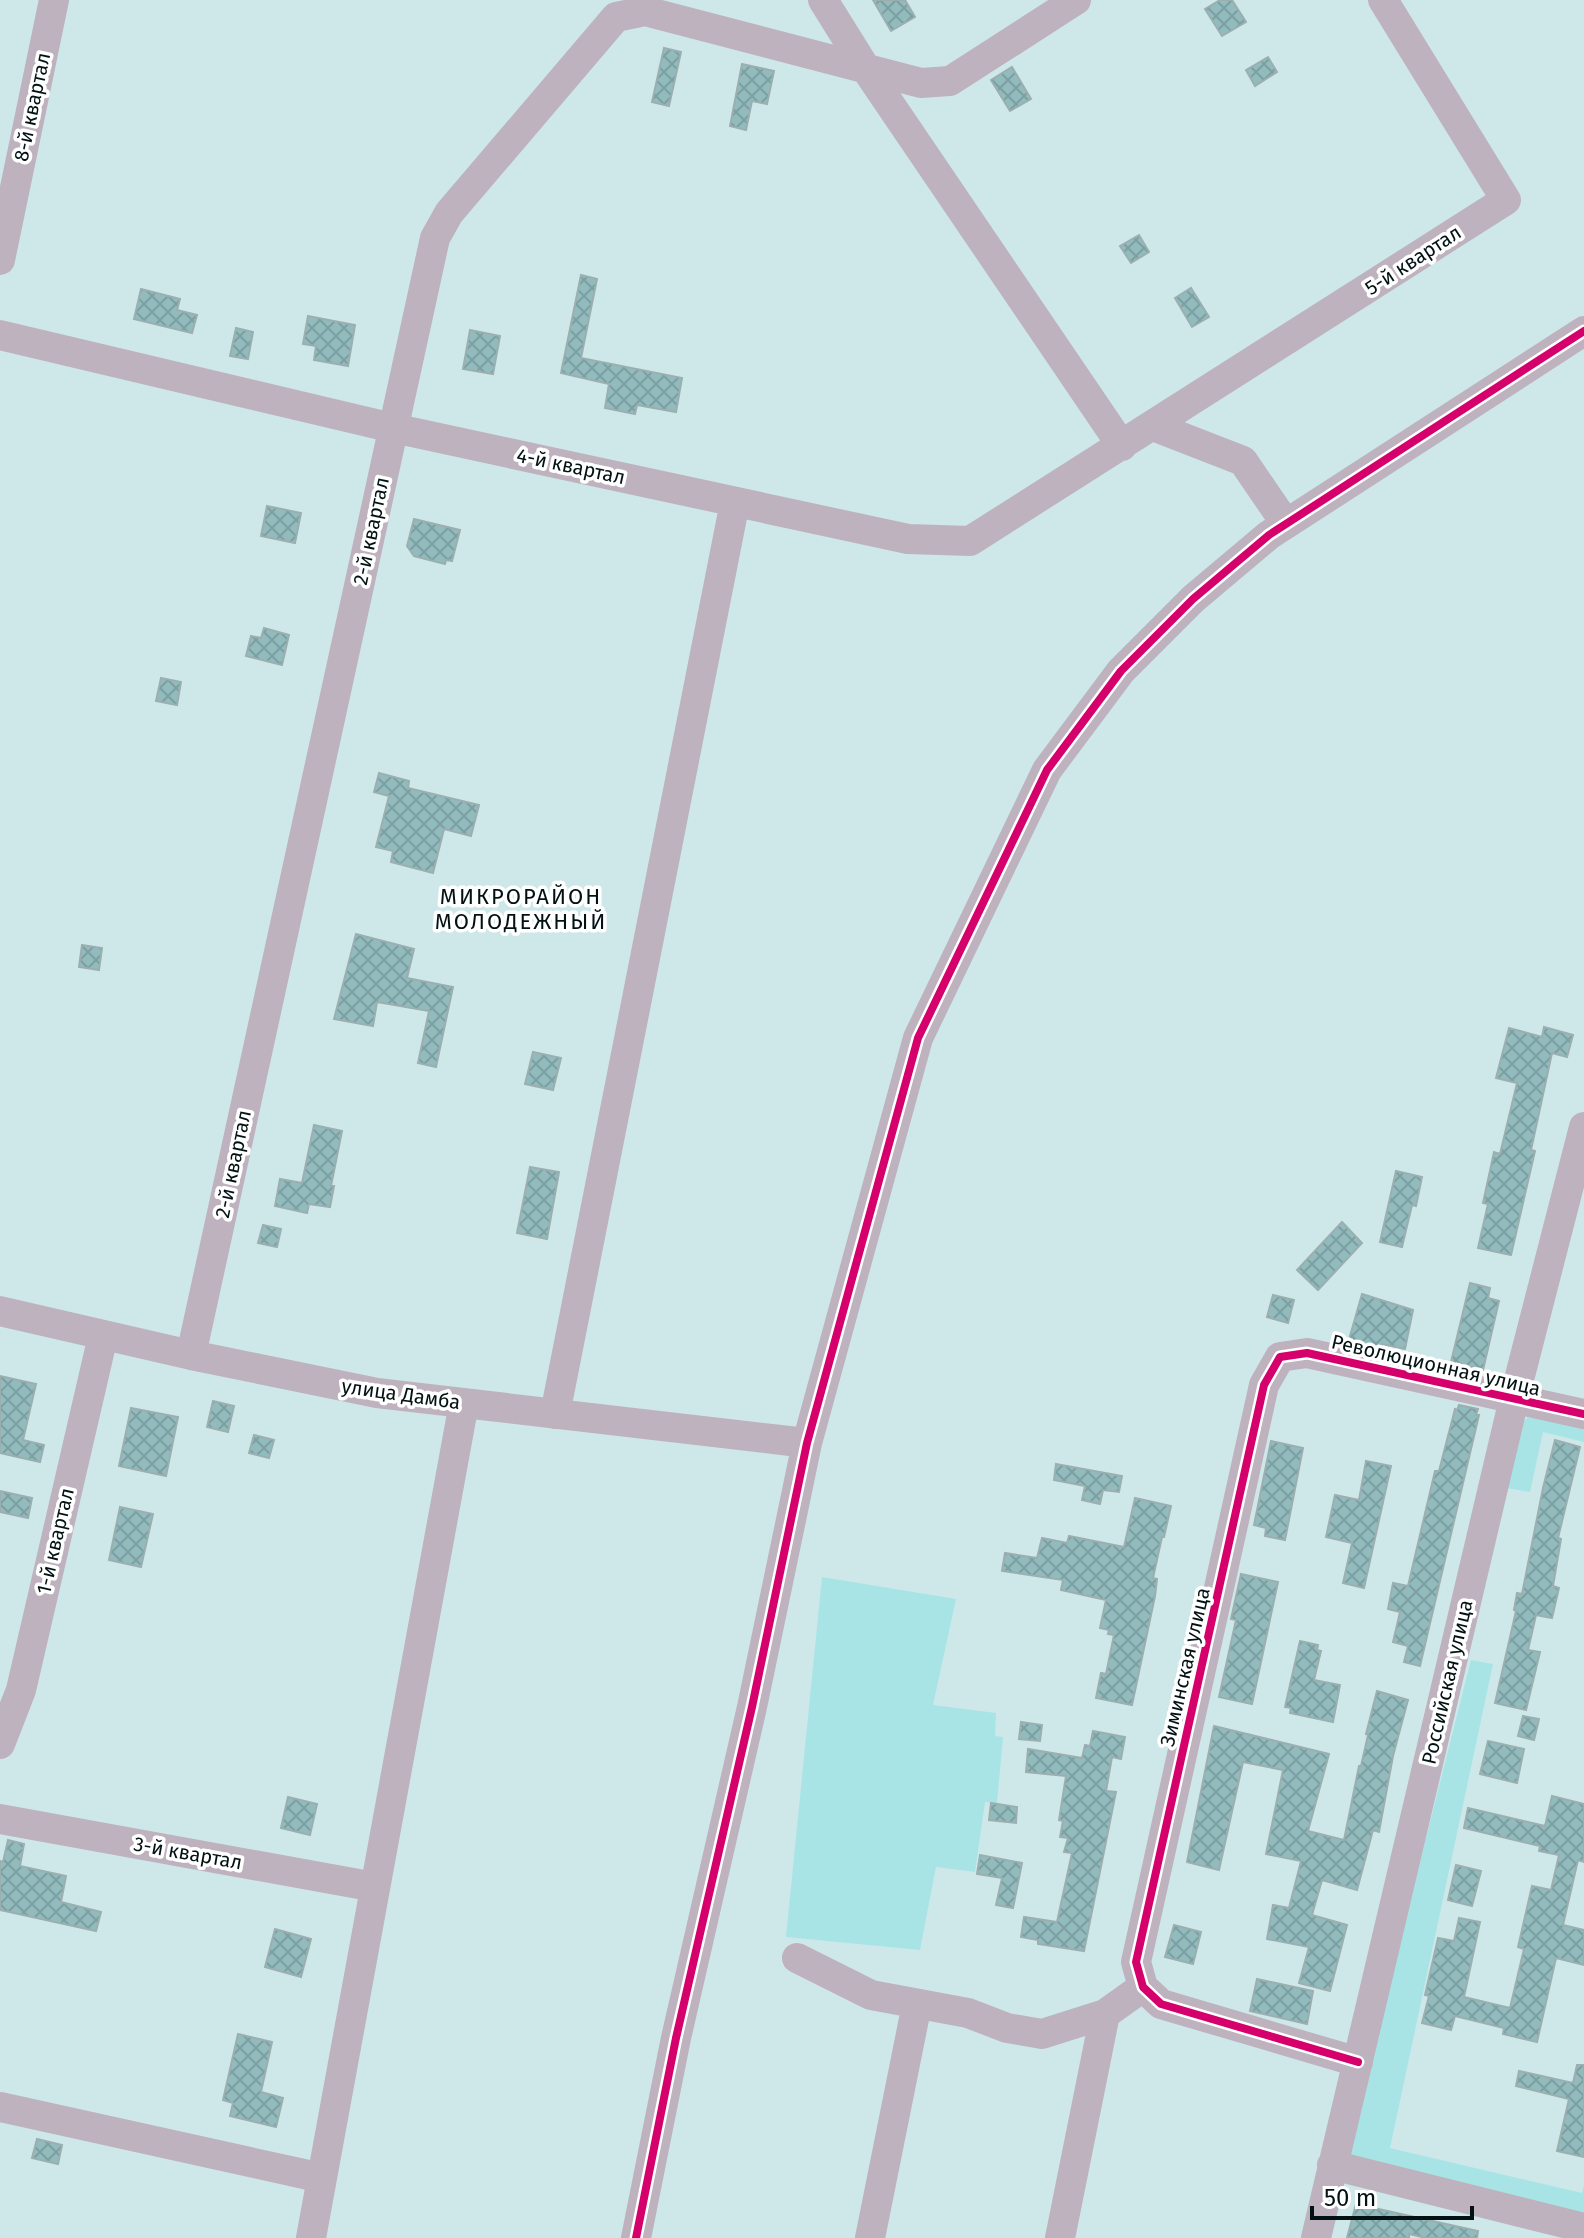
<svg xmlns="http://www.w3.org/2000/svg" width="1584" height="2238" font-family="'Fira Sans',sans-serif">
<defs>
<pattern id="building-cross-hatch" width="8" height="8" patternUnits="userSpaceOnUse" patternTransform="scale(2)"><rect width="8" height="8" fill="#92bbbe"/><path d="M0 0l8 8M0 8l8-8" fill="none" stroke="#7ca0a2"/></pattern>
</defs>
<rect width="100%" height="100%" fill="#cee8e9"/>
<path fill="#a8e4e6" d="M1536 1417 1584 1426V1442L1543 1432 1530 1492 1506 1488 1521 1424 1527 1418Z
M822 1577 956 1599 933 1705 996 1713 995 1736 1003 1737 997 1803 985 1802 975 1872 936 1867 920 1950 786 1937Z
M1471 1660 1493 1664 1390 2148 1582 2193 1584 2185V2214L1345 2158Z"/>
<path fill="url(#building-cross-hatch)" stroke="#9bafb0" stroke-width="2" d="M873 0H905L915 17 891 31Z
M1220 0H1232L1246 22 1222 36 1205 9Z
M664 48 681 52 669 106 652 102Z
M1268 57 1277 72 1255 86 1246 70Z
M742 64 774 71 767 104 752 101 746 130 730 126Z
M1012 67 1031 99 1010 111 991 80Z
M1139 235 1149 252 1131 263 1120 246Z
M581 275 597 279 581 358 682 378 676 412 637 405 635 414 605 408 609 384 561 373Z
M1191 288 1209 317 1192 327 1175 298Z
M141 289 180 299 177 310 197 315 192 333 134 319Z
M308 316 355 325 348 366 314 360 316 346 303 344Z
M236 328 253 332 248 359 230 356Z
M470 330 500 336 493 374 463 369Z
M267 506 301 513 295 543 261 536Z
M414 519 460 530 452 561 446 560 445 564 414 556 407 546Z
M264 628 289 635 282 665 246 656 251 636 261 638Z
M161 678 181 682 177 705 156 701Z
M379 773 409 781 408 788 479 805 471 836 444 829 433 873 391 862 393 851 376 847 389 796 374 792Z
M356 934 414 949 407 978 453 987 436 1067 418 1063 429 1011 377 1002 373 1026 334 1019Z
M82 945 102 948 99 970 79 967Z
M1544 1027 1573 1035 1567 1057 1552 1053 1531 1150 1535 1151 1511 1255 1478 1248 1488 1204 1483 1203 1494 1152 1500 1154 1517 1083 1496 1078 1509 1028 1542 1037Z
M533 1052 561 1058 553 1090 525 1084Z
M314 1125 342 1131 331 1186H334L330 1207 309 1204 307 1213 275 1206 280 1179 302 1183Z
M530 1167 559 1172 547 1239 517 1233Z
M1396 1171 1422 1177 1416 1206 1412 1205 1402 1247 1380 1242Z
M1342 1222 1362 1243 1318 1290 1297 1270Z
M263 1225 281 1229 277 1247 258 1243Z
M1470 1283 1490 1288 1488 1298 1499 1301 1483 1370 1451 1362Z
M1362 1294 1413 1310 1405 1349 1382 1344 1380 1351 1348 1343Z
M1273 1295 1294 1300 1288 1323 1267 1317Z
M0 1376 36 1384 23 1440 44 1445 40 1462 0 1453Z
M213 1401 234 1406 228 1432 207 1427Z
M1459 1405 1478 1409 1476 1415H1479L1420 1666 1404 1662 1408 1646 1393 1642 1400 1612 1388 1609 1393 1583 1408 1586 1435 1471H1439L1455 1409 1457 1410Z
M131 1408 178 1417 166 1476 119 1466Z
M254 1435 274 1440 269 1458 249 1453Z
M1555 1440 1580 1447 1558 1538 1561 1539 1553 1586 1559 1588 1552 1618 1536 1615 1528 1650 1540 1652 1526 1710 1495 1703 1516 1611 1514 1610 1517 1593 1522 1594 1543 1488Z
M1271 1441 1303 1448 1285 1540 1265 1536 1266 1528 1254 1525Z
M1366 1461 1391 1466 1364 1588 1343 1583 1352 1543 1326 1537 1335 1495 1359 1500Z
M1056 1464 1122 1476 1119 1492 1103 1490 1100 1504 1082 1500 1085 1486 1054 1480Z
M0 1491 32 1498 28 1518 0 1512Z
M1135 1498 1171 1506 1164 1537H1162L1153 1578 1157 1579 1155 1596 1132 1705 1096 1698 1101 1673 1106 1674 1114 1635 1108 1634 1109 1630 1100 1628 1106 1600 1061 1590 1063 1580 1002 1571 1005 1553 1037 1558 1042 1538 1067 1543 1069 1536 1124 1547Z
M120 1507 153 1514 141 1567 109 1560Z
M1241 1574 1278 1582 1252 1704 1219 1697 1236 1620 1231 1619Z
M1300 1641 1318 1645 1317 1650 1321 1651 1314 1680 1340 1685 1333 1722 1290 1713 1291 1708 1285 1707Z
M1377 1691 1408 1700 1393 1756 1379 1832 1373 1830 1357 1890 1322 1880 1312 1915 1347 1925 1330 1991 1299 1983 1309 1947 1267 1939 1273 1905 1289 1908 1301 1861 1266 1854 1283 1770 1243 1762 1219 1870 1187 1862 1214 1726 1329 1754 1308 1831 1344 1840 1359 1766H1361L1368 1735 1366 1734Z
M1523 1716 1539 1719 1534 1740 1518 1736Z
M1021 1722 1042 1725 1040 1741 1019 1739Z
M1093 1731 1125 1737 1121 1759 1112 1757 1106 1791 1116 1792 1084 1951 1038 1944V1940L1021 1937 1024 1917 1057 1922 1072 1853 1064 1852 1068 1838 1060 1837 1063 1821 1059 1820 1066 1776 1026 1772 1028 1749 1082 1758 1085 1745 1090 1746Z
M1488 1741 1524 1749 1517 1783 1480 1774Z
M1552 1796 1584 1804V1862L1578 1860 1563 1925 1584 1930V1965L1556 1958 1537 2042 1503 2034 1504 2028 1455 2016 1451 2030 1422 2023 1429 1996 1425 1995 1438 1938 1454 1941 1459 1918 1480 1922 1464 1997 1510 2008 1524 1949 1518 1947 1532 1886 1551 1890 1559 1855 1539 1851 1540 1846 1464 1828 1468 1808 1545 1826Z
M288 1797 317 1804 310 1835 281 1828Z
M991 1803 1017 1807 1016 1823 989 1820Z
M8 1840 24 1844 20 1866 66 1876 61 1902 101 1912 96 1931 0 1910V1861L3 1862Z
M980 1855 1022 1863 1013 1908 996 1905 1002 1878 977 1874Z
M1456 1865 1481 1871 1472 1906 1448 1900Z
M1174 1925 1201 1932 1193 1964 1165 1957Z
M275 1929 311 1939 301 1977 265 1967Z
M1257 1979 1313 1991 1307 2024 1250 2011Z
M238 2034 272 2042 261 2092 283 2098 276 2127 230 2116 233 2103 223 2100Z
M1577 2065H1584V2157L1557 2151 1569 2099 1516 2086 1519 2071 1573 2083Z
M37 2139 62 2145 58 2164 32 2158Z
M1356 2204 1478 2231 1477 2238H1426L1409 2234V2238H1347Z"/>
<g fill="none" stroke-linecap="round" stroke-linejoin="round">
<path stroke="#beb2be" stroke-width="30" d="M823 0 866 69 1122 446
M0 260 54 0
M0 335 393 428 908 539 970 541 1506 200 1383 0
M1153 426 1243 461 1286 524
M0 1311 191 1355 377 1393 807 1443
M191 1355 435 238 449 213 616 17 645 11 921 83 950 81 1076 0
M555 1414 735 502
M0 1744 21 1690 103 1336
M0 1819 375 1887
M797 1958 871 1995 968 2013 1007 2028 1042 2034 1105 2014
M1358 2062 1161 2004 1143 1987 1136 1962 1264 1385 1280 1357 1307 1353 1584 1414
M0 2107 322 2178
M1332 2165 1584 2228
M311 2238 464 1403
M636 2238 676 2038 752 1707 807 1443 918 1038 1047 770 1121 671 1193 599 1269 535 1584 331
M870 2238 917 2004
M1060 2238 1105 2014 1143 1987
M1316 2238 1514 1399 1584 1127"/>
<g stroke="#fff" stroke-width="13">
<path id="cycleway" d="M1358 2062 1161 2004 1143 1987 1136 1962 1264 1385 1280 1357 1307 1353 1584 1414
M636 2238 676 2038 752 1707 807 1443 918 1038 1047 770 1121 671 1193 599 1269 535 1584 331"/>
</g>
<use href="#cycleway" stroke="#d6006c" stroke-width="8"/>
</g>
<g text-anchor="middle" stroke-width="7" stroke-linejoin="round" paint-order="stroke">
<g font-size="20" fill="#021112" stroke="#fff">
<text transform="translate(32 107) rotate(-78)" y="7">8-й квартал</text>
<text transform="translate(1413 260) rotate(-33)" y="7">5-й квартал</text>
<text transform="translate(571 466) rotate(12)" y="7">4-й квартал</text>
<text transform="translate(371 531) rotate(-78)" y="7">2-й квартал</text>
<text transform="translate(233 1164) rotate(-78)" y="7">2-й квартал</text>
<text transform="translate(1436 1365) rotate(13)" y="7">Революционная улица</text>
<text transform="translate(401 1394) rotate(8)" y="7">улица Дамба</text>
<text transform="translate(55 1541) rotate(-77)" y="7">1-й квартал</text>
<text transform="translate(1185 1667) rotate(-77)" y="7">Зиминская улица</text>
<text transform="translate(1447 1682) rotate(-77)" y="7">Российская улица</text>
<text transform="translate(188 1853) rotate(10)" y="7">3-й квартал</text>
</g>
<g font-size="22" letter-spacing="2" fill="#021112" stroke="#fff">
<text x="521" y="904">МИКРОРАЙОН<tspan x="521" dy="25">МОЛОДЕЖНЫЙ</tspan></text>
</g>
</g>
<path d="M1312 2206v12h160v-12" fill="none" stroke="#021112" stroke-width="4"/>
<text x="1324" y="2206" font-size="24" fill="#021112" stroke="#ffffff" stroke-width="6" paint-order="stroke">50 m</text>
</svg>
